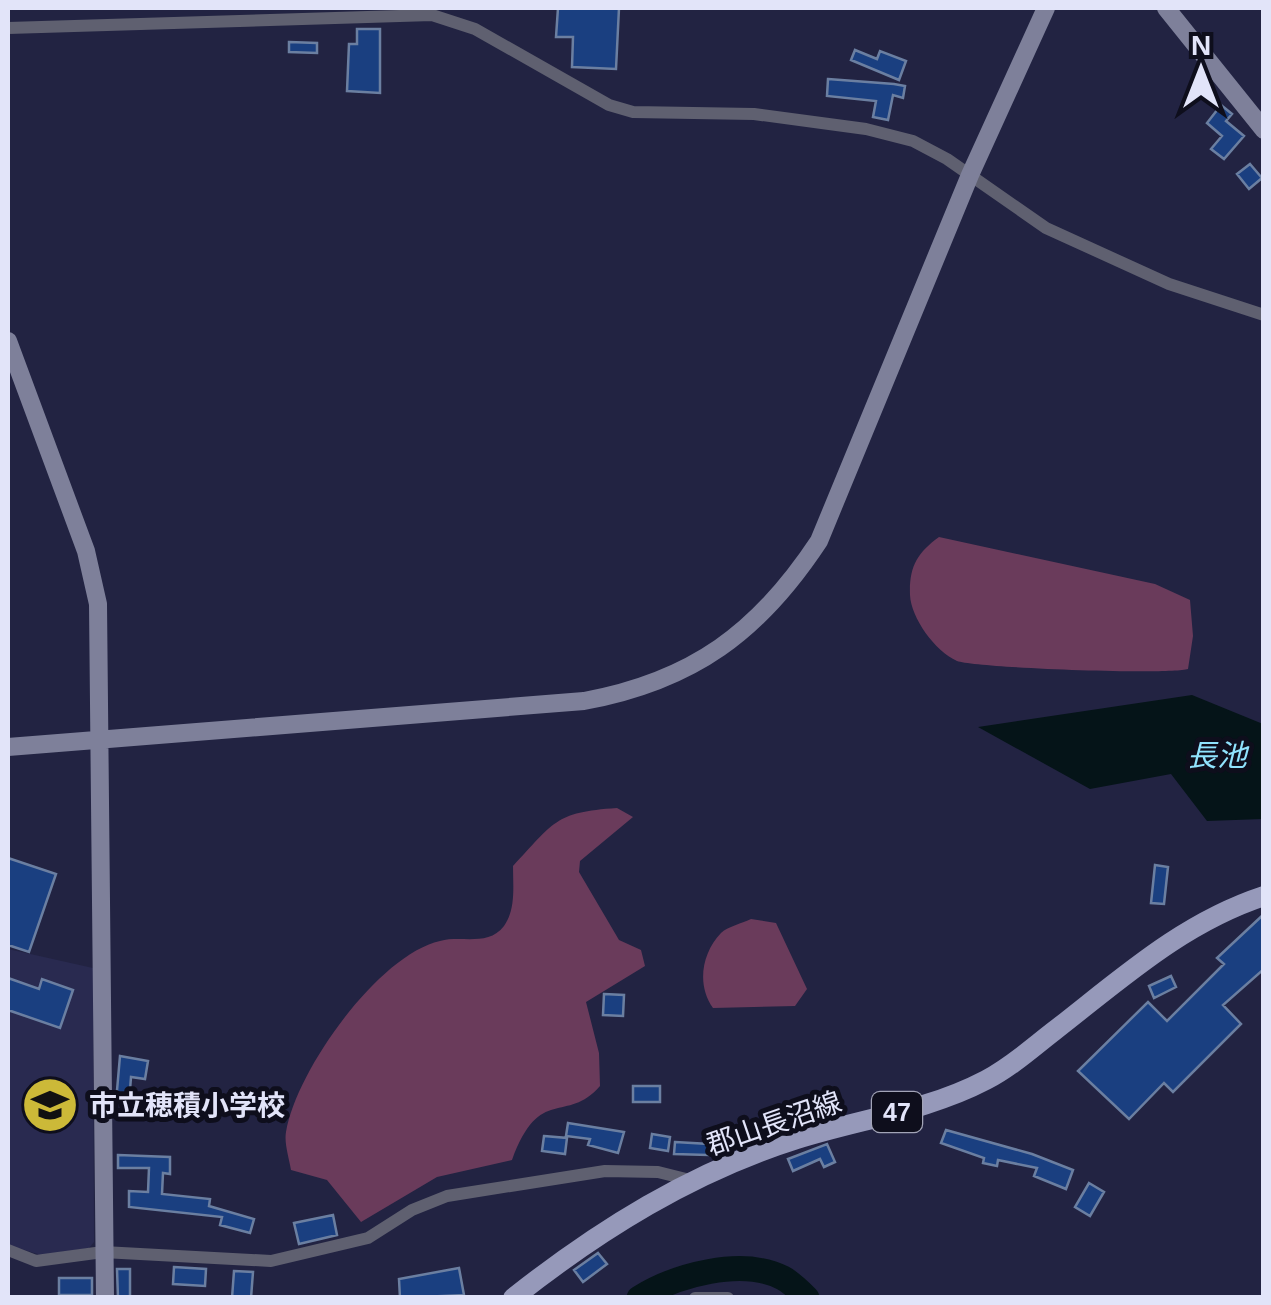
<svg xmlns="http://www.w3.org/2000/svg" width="1271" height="1305" font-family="Arial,'Noto Sans JP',sans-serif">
<rect width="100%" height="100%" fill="#222342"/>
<path fill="#292a50" d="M8 949 93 968 94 1242 89 1248 41 1255 8 1245Z"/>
<path fill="#6a3b5b" d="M939 537 1155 584 1190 600 1193 636 1188 669C1169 675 976 668 957 661 935 651 911 618 910 595 909 567 917 553 939 537Z
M617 808 633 817 580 861 579 872 619 940 641 950 645 966 586 1002 599 1053 600 1086C566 1125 540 1084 512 1160L437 1177 361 1222 327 1180 291 1170C289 1158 284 1143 286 1132 296 1071 378 955 440 941 461 935 488 947 504 926 516 909 513 886 513 866 554 823 554 812 617 808Z
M751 919 776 923 807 989 795 1006 713 1008C697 986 701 954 721 933 727 927 743 923 751 919Z"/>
<path fill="#051418" d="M1192 695 1263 724V819L1207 821 1171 774 1090 789 978 727Z"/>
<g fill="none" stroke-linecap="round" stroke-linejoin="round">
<path stroke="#051418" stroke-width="25" d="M639 1298C676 1275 742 1257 783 1278 791 1282 800 1291 807 1298"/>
</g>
<path fill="#1a3f80" stroke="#6b7fa1" stroke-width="2.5" d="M558 8H619L616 69 572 67 573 37H556Z
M357 29H380V93L347 91 349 44H357Z
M289 42 317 43V53L289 52Z
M855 50 877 59 880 51 906 61 899 80 851 60Z
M828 79 894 84 905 86 903 98 893 95 888 120 873 117 876 101 827 96Z
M1221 105 1232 114 1226 121 1244 136 1224 159 1211 149 1222 136 1207 123Z
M1250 164 1262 178 1249 189 1237 174Z
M8 858 56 874 29 952 8 945Z
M1155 865 1168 867 1164 904 1151 903Z
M1264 914V969L1223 1005 1241 1024 1173 1092 1164 1083 1129 1119 1078 1071 1148 1002 1167 1021 1224 964 1217 958Z
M1171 976 1176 987 1154 998 1149 986Z
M8 978 39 989 42 979 73 990 60 1028 8 1010Z
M604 994 624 995 623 1016 603 1015Z
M120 1056 148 1061 145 1079 131 1077 129 1103 116 1102Z
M633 1086H660V1102H633Z
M568 1123 624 1132 618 1153 588 1145 590 1139 566 1136Z
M946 1130 1032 1154 1073 1170 1066 1189 1034 1176 1037 1168 998 1160 997 1166 983 1163 984 1158 941 1143Z
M652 1134 670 1137 668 1151 650 1148Z
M544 1136 567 1138 565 1154 542 1151Z
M675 1142 709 1144 708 1155 674 1154Z
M827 1144 835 1162 824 1167 820 1159 793 1171 788 1159Z
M118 1155 170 1157V1174L163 1173 162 1194 210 1199 209 1206 254 1219 250 1233 220 1225 222 1217 129 1207V1191L148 1192 149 1168H118Z
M1089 1183 1104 1192 1090 1216 1075 1207Z
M333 1215 337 1235 299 1244 294 1223Z
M598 1253 607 1264 583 1282 574 1270Z
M174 1267 206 1269 205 1286 173 1284Z
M459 1268 464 1295 400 1298 399 1279Z
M117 1269H130V1298H118Z
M234 1271 253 1272 251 1298H232Z
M59 1278H92V1295H59Z"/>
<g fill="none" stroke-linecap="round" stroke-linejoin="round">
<path stroke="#5f6070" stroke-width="12" d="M8 28 432 15 475 29 609 105 633 112 754 114 866 129 913 141 947 159 1046 228 1169 284 1264 315
M8 1250 36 1261 103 1252 271 1261 368 1238 412 1210 447 1196 605 1171 658 1172 694 1181
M695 1298H728"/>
<path stroke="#7e809a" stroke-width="18" d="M1166 8 1264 130
M8 341 86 551 98 604 105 1298
M8 747 584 701C693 681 759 632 819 541L970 175 1046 8"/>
<path stroke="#9699ba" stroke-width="20" d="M513 1298C599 1230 692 1172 797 1139 860 1119 927 1111 986 1080 1011 1067 1032 1048 1054 1031 1121 979 1182 923 1264 896"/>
</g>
<defs>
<g id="school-disc" transform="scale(2.875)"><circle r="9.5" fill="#ccb938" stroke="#0e0e1c"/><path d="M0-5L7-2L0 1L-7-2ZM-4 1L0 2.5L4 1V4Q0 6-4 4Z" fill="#111"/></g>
</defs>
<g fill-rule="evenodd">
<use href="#school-disc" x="50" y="1105"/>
</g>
<g text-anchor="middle" stroke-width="10" stroke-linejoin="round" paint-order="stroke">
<rect fill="#0e0e1c" stroke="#a2a4b7" stroke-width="2.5" x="872" y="1092" width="50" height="40" rx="8"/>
<g font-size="25" font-weight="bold" fill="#e2e4f9">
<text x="897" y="1121">47</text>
</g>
<g font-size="28" font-weight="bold" fill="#e2e4f9" stroke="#0e0e1c" text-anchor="start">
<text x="89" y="1115">市立穂積小学校</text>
</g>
<g font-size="28" fill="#e2e4f9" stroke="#0e0e1c">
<text transform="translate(774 1123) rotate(-19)" y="10">郡山長沼線</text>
</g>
<g font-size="30" font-style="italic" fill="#90e3fd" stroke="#0e0e1c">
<text x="1217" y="766">長池</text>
</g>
</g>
<rect width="1271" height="1305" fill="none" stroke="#e2e4f9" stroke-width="20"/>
<g transform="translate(1201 70)" stroke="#0e0e1c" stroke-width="8" paint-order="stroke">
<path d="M0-8L18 38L0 25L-18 38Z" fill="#e2e4f9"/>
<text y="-15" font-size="28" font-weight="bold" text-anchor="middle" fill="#e2e4f9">N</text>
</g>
</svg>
